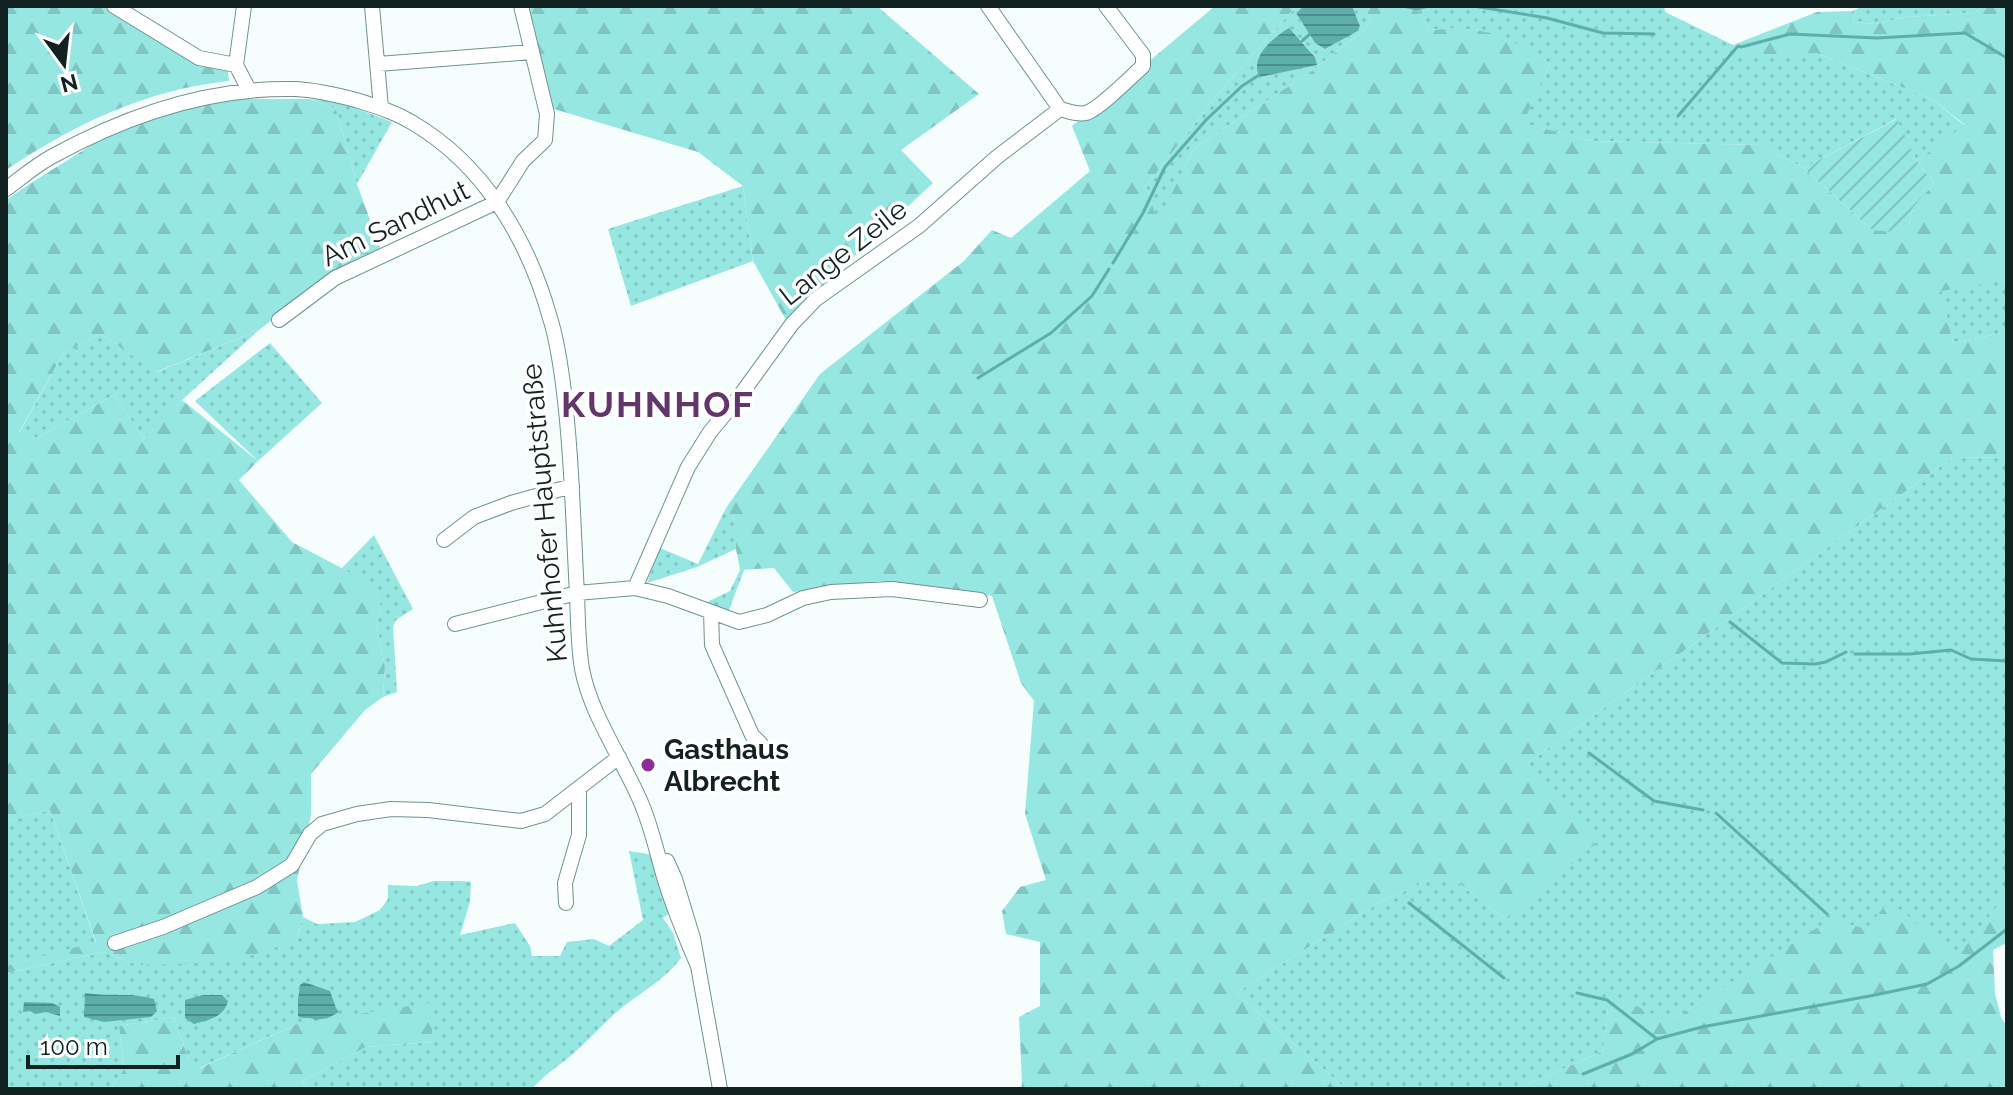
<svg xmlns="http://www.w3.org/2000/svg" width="2013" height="1095" font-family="Raleway,sans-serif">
<defs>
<pattern id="grass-dots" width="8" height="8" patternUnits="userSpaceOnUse" patternTransform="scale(2)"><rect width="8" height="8" fill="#96e6e2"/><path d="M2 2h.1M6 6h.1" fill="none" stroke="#80c5c2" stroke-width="1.8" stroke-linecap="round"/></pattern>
<pattern id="forest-firs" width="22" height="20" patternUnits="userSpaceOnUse" patternTransform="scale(2)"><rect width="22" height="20" fill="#96e6e2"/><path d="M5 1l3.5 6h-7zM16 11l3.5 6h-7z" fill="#80c5c2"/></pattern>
<pattern id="garden-furrows" width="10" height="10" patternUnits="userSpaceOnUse" patternTransform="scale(2)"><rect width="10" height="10" fill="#96e6e2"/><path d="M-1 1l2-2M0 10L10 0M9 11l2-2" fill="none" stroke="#80c5c2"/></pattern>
<pattern id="water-rules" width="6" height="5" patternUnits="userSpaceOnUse" patternTransform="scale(2)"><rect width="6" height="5" fill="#5cafab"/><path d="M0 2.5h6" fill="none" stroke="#4b8e8b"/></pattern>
</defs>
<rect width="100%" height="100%" fill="#f6fefd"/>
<path fill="url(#grass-dots)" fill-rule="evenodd" d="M1298 6H1304L1296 13 1315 43 1325 49 1358 31 1360 26 1352 6H1362L1371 18 1364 30 1309 73 1194 148 1158 223 1146 186 1217 95 1291 12ZM1300 39 1315 57 1316 65 1260 77Z
M1403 6H1664L1665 12 1733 45 1751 57 1816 53 1932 99 1965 126 1917 161 1896 119 1804 168 1761 145 1592 141 1522 123 1550 64C1507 35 1482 25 1430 30L1418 11Z
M1858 6H1985L1974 13 1905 17 1876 24 1854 22 1852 11 1858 9Z
M309 99 340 102 392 122 357 184 336 109Z
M743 186 753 261 631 306 608 229Z
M2007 280V332L1953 343 1940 290Z
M259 330 182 400 144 439 114 395 36 438 19 433 63 354 101 334 157 372Z
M270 343 322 403 258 461 195 401Z
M2007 457V894L1958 957 1831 920 1669 1022 1608 1010 1603 1051 1518 1089H1346L1236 993 1380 902 1429 880H1455L1505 919 1525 765 1952 458Z
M726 508 736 522V549L697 567 647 583 660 548 698 564Z
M374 535 413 609 396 620 393 627 397 692 383 697 385 666 376 623 381 608 375 589 342 568Z
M740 570H744L728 613 703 604 730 591Z
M50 810 96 943 6 966V821Z
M629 851 653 855 671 912 663 918 673 933 681 958C664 980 646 989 624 1006 606 1020 591 1038 574 1053 560 1065 544 1075 532 1089H308L302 1081 366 1047 431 1042 297 1024 199 1068 188 1058 174 1017 119 1026 124 1069 111 1089H6V973L104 952 139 965 296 941 303 917 317 924 355 922 380 910 388 899V885L417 886 434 881H460L471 882 470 902 460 935 515 923 530 946 532 956H560L567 942 594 939 609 946 643 920Z"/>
<path fill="url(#forest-firs)" d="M6 6H117L198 61 227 64 229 81C145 90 75 124 6 170Z
M525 6H877L979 94 901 150 933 183 786 320 753 261 743 186 698 152 547 107Z
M1215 6H1298L1291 12 1217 95 1146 186 1158 222 1194 148 1309 73 1364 30 1371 18 1362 6H1403L1418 11 1430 30C1484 25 1506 34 1550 64L1523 123 1592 141 1761 145 1804 168 1872 230 1909 224 1913 208 1934 183 1917 161 1965 125 1932 99 1816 53 1751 58 1733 45 1817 12 1852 11 1854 22 1876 24 1905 17 1974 13 1985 6H2007V280L1941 291 1953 343 2007 332V457L1952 458 1525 765 1599 841 1505 919 1455 880H1429L1380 902 1236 993 1346 1089H1021L1022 1082 1019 1017 1040 1006V942L1006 934 1002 911 1020 887 1046 880 1025 814 1034 701 1021 683 992 596 880 581 793 592 774 568 740 570 736 549V522L726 508 820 374 964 261 992 230 1011 238 1090 171 1072 126Z
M231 99H309L336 109 357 184 381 250 331 274 259 330 156 372 101 334 63 354 19 432 36 438 114 395 144 439 182 400 258 461 239 480 292 542 355 575 375 588 381 608 376 623 385 666 383 697 365 710 311 774V815L297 880 303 917 296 941 231 962 139 965 104 952 6 973V966L96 942 50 810 6 821V200L31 183 106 136 162 115Z
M2007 894V943L1993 950 1995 993 2001 1017 2007 1027V1089H1518L1603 1051 1608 1009 1624 1000 1669 1022 1831 919 1866 929 1889 901 1958 956Z
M435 1002 431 1042 366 1047 302 1081 308 1089H111L124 1069 119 1026 174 1017 188 1058 200 1068 297 1024Z"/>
<path fill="url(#garden-furrows)" d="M1897 119 1917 161 1934 183 1913 208 1909 224 1895 232 1872 230 1804 168Z"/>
<path fill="url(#water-rules)" d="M1304 6H1352L1360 26 1358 31 1325 49 1315 43 1296 13Z
M1289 28 1315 57 1317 65 1260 77C1248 58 1274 37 1289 28Z
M304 982 330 991 336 1008 339 1012 328 1018 315 1020C309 1016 303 1020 298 1016V1000L300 985Z
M85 993C108 997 132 992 154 999L157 1011 151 1017 104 1022 84 1017Z
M203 995H222L228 1001C224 1017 209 1020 194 1024L185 1018V1000Z
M24 1002 52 1003 60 1007V1016L46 1012 35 1014 30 1011 23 1012Z"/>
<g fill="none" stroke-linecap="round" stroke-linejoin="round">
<path stroke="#5cafab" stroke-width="3" d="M1403 6 1417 9 1428 6
M1473 6 1547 18 1603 33 1654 34
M1302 41 1310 34
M1678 116 1738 46 1741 47 1790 34 1877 38 1965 33 2007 58
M1113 263 1143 213 1165 167 1206 120 1242 86 1259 75
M978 378 1051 333 1092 296 1109 269
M1730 622 1782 663 1815 664 1826 662 1846 652
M1855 654H1910L1951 650 1971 659 2007 661
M1589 753 1654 801 1703 810
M1716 813 1827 914
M1409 903 1504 978
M1577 993 1607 1000 1657 1039
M1583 1074 1632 1054 1657 1039 1702 1027 1875 995 1927 984 1959 966 2007 929"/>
<g stroke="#6c9390" stroke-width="16">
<path id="minor" d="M114 6 199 58 236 65
M244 6 236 65 249 90
M372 6 381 108
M988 6 1060 109
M378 64 532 52
M1060 109C1068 111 1077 115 1086 113 1099 109 1131 77 1143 66V55L1106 6
M6 189C21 178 35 166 51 157 125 116 210 87 296 89 316 90 337 95 356 100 375 106 395 112 413 123 484 165 528 239 550 318 557 339 560 362 563 384 572 454 573 524 577 594 578 619 578 645 582 669 591 716 624 761 642 805 652 829 657 853 664 877 673 907 685 936 698 966
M279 320 335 278 497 202 523 161 545 140 547 114 521 6
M444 540 474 517 511 503 572 486
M635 588 688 467 710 432 739 397 792 324 816 299 919 226 997 157 1060 109
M711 612 712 645 752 735 761 744
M455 624 577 593 635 588 668 596 739 622 767 615 803 598 831 592 892 589 980 600
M667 861 675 879 693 938 720 1089
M566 903 565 883 579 835V789
M115 943 163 927 257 887 292 865 310 834 322 824 357 814 391 809 428 810 521 821 545 814 619 757"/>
</g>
<use href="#minor" stroke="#fff" stroke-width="14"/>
</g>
<circle fill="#8a2e99" stroke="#fff" stroke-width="3" cx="648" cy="765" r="8"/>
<g text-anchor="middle" stroke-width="7" stroke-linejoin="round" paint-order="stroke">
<g font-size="28" fill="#122221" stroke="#fff">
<text transform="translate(395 223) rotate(-26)" y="10">Am Sandhut</text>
<text transform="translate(843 252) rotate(-38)" y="10">Lange Zeile</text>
<text transform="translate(544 513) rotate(-95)" y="10">Kuhnhofer Hauptstraße</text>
</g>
<g font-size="28" font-weight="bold" fill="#122221" stroke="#fff" text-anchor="start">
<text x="664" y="759">Gasthaus<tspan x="664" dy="32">Albrecht</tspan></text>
</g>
<g font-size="36" font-weight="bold" letter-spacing="2" fill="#62366a" stroke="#fff">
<text x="658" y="417">KUHNHOF</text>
</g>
</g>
<rect width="2013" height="1095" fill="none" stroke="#122221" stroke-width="16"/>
<g transform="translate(64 64) rotate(165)" stroke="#ffffff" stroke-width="6" paint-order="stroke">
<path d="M0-6L14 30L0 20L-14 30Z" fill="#122221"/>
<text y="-12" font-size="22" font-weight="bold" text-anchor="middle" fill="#122221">N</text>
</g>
<path d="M28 1055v12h150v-12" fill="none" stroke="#122221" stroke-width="4"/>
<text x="40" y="1055" font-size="24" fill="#122221" stroke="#ffffff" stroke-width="6" paint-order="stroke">100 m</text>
</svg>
